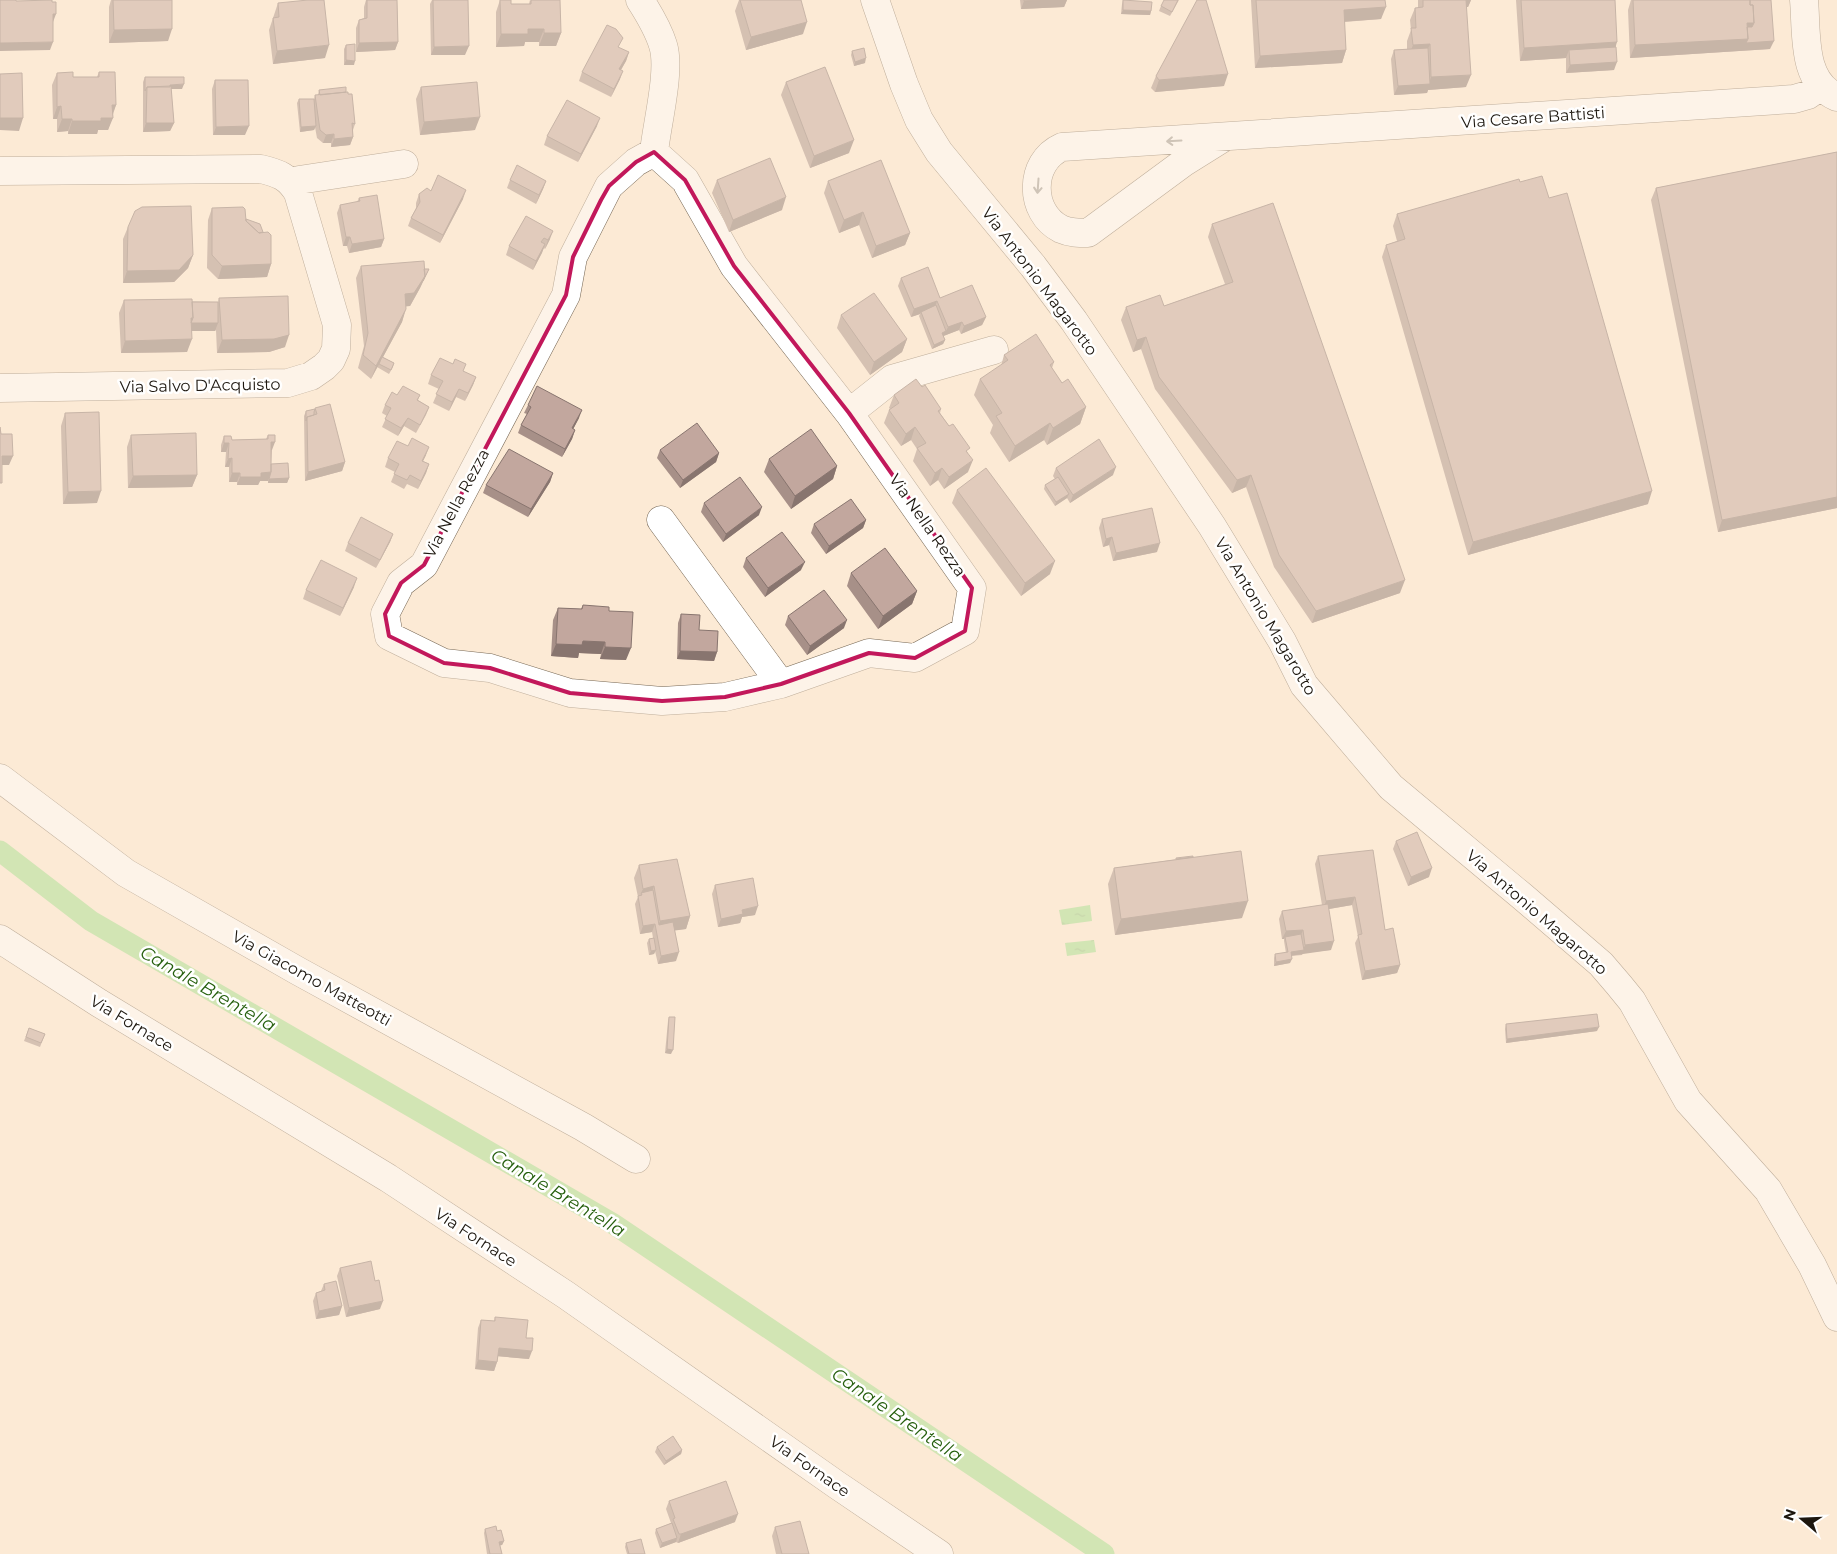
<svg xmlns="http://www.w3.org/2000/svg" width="1837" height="1554" font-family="Montserrat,sans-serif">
<defs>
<pattern id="water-ripples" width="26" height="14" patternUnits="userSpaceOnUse" patternTransform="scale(1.25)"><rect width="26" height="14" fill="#a0df8d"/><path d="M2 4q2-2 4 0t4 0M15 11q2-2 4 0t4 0" fill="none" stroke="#89bf78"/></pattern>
</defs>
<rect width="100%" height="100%" fill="#fcead5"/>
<path fill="url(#water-ripples)" d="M1090 905 1092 921 1062 925 1059 910Z
M1094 940 1096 952 1067 956 1065 943Z"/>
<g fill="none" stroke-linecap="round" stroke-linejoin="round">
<path stroke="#a0df8d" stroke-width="21" d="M0 851 91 921 612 1223 1104 1554"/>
<g stroke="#776855" stroke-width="29">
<path id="minor" d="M640 0C649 14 658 29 663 45 671 70 657 123 654 152
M875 0 904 84 919 120 939 152 1033 266 1074 321 1212 526 1282 641 1304 685 1391 787 1523 897 1601 964 1619 985 1632 1001 1688 1101 1768 1190 1812 1265 1837 1317
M1804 0C1807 32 1801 82 1837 97
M1223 138 1183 163 1088 233C1079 233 1070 233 1061 229 1029 213 1028 162 1062 147L1794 99 1808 95 1821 86
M654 152 685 180 734 266 849 413 972 588 965 631 915 658 869 653 781 684 725 697 662 701 570 693 490 668 444 663 389 636 385 614 401 583 424 565 566 295 573 257 609 186 636 162Z
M0 171 261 169C278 173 289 177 298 193L337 325 336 349 331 360 324 367 311 376 288 383 0 388
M293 184 299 180 404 164
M849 413 892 379 994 350
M661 520 781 684
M0 778 126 873 298 971 583 1127 636 1159
M0 939 99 1003 388 1178 566 1295 837 1485 939 1554"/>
</g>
<use href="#minor" stroke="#fff" stroke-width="28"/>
</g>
<path fill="#a79088" d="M111 0H172L168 41 109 43V7Z
M366 0H397L398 42 395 50 356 52V28L359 20 364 18V7Z
M432 0H433L465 55H431L430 4Z
M500 0 511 4H529L530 0 561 33 556 46H539V42H525L524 46 496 47V12Z
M739 0H801L803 34 746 50 735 11Z
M1020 0H1067L1064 7 1021 9Z
M1123 0 1151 11 1150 15 1121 14 1122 4Z
M1179 0 1170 16 1159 11 1161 6Z
M1251 0H1385L1381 19 1344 22 1346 50 1342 63 1255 68Z
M1418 0H1471L1468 7H1466V87L1428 90 1427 93 1394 95 1391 59 1394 50 1407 49V41L1411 30 1410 20 1415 8H1418Z
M1516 0H1615L1616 47 1614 70 1566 73V58L1520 61Z
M1631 0H1771L1770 49 1630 58 1628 10Z
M278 3 325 58 273 64 269 30Z
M346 45 354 65H344V49Z
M852 51 865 63 854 66 851 55Z
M629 52 626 61 621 70 620 79 611 97 579 81 582 72Z
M99 72 116 105 108 130H98L97 134H68V131L57 132V119H53L52 85 57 73 73 77H97Z
M1156 76 1224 86 1155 92 1151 88Z
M145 77 182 89H171L174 123 170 131 143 132V82Z
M215 80 245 135H213L212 89Z
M786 82 849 153 810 168 781 95Z
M421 87 475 130 420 135 416 99Z
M319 90 346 92 355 124 353 130V137L350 145 331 147V143H323L317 138 315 127 314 130 300 132 297 103 299 99H314L315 95H318Z
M597 126 578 162 544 145 547 136Z
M1837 152V508L1718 532 1651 200 1656 188Z
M510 180 546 181 543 189 536 204 507 188Z
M717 180 782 210 729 232 712 193Z
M828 181 910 233 905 245 872 258 859 225 839 233 824 193Z
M1520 182 1549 198 1648 504 1468 555 1382 257 1386 245 1397 241 1393 226 1397 214Z
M419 194 463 199 440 243 408 226 411 218 416 208V203Z
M359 198 384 239 381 247 349 253 347 246H343L337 213 340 205 357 202Z
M212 208 246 219 271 264 267 277 218 279 207 268 208 220Z
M526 216 550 239 545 249 544 248 533 270 506 255 509 246Z
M1212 224 1400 593 1312 623 1274 567 1246 487 1232 493 1155 389 1141 349 1133 352 1121 320 1126 307 1164 306 1225 284 1208 237Z
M128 227 193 255 188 268 174 282 123 283V239Z
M361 266 429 269 420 288 410 306H406L402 322 383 357 394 363 393 367 389 374 377 367 371 379 358 368 364 346 356 278Z
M901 278 940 298 986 317 982 325 961 334 959 330 943 336 945 340 943 344 932 349 919 316 920 314 911 317 898 286Z
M219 298 285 347 269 352 217 353 216 330 215 331H191L187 352 121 353 119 313 124 300 218 302Z
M841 315 907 339 902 352 870 375 837 328Z
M1004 355 1054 362 1052 368 1062 383 1086 407 1080 424 1047 445 1044 440 1009 462 990 433 993 425 974 395 980 379 1001 366Z
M463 371 476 377 473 385 465 401 456 397 449 411 433 403 439 389 428 384 431 375Z
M922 387 941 409 940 413 968 453V472L944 489 938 480 930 486 913 461 917 449 911 440 901 446 884 423 889 410 890 409 889 408 894 395Z
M397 395H420L418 400 429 407 426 415 416 433 404 426 398 436 382 427 387 416 382 413 385 405Z
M528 405 579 418 573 429 575 430 572 439 562 457 518 433 521 425 527 414 524 413Z
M315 408 345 462 342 471 305 481 304 416 306 411 315 409Z
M65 413 97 503 63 504 61 426Z
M131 435 197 475 192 487 128 488 127 447Z
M268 435 272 450 271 464 289 478 287 483H268V481H260L258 485H237V482H229V467H225L226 452H221V445L224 436 232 440 266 439Z
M660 450 719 453 716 462 680 488 657 458Z
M426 455 423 461 429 464 426 473 418 489 407 484 404 489 391 482 395 472 385 467 388 458Z
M769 459 837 466 833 479 791 509 764 472Z
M1056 468 1113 475 1070 503 1067 498 1055 506 1044 489 1045 485 1055 479 1053 476Z
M553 473 550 482 528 517 483 493 486 485Z
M957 490 1050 574 1021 596 952 503Z
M704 503 759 515 723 542 701 512Z
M1102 519 1157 552 1113 561 1109 545 1103 547 1099 528Z
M866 520 863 528 826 554 811 533 814 524Z
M393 534 390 542 376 568 345 551 348 543Z
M746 558 801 570 765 597 743 567Z
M851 573 917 591 912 604 878 629 847 586Z
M354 587 340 616 303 599 306 590Z
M583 605 609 611 626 660 600 659 601 654 579 653 578 658 551 656 553 620 558 608 581 609Z
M681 614 699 630 717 652 714 661 677 659 678 623Z
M788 616 844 628 807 655 785 625Z
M1396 841 1429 877 1408 886 1393 849Z
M1318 856 1385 930 1400 965 1397 973 1362 980 1355 943 1358 937 1352 905 1329 909 1331 950 1303 953 1302 955 1291 956 1290 963 1274 966V958L1275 954 1286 953 1284 941V939H1282L1279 919 1282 911 1322 905 1315 864Z
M1193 857 1242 918 1115 935 1108 884 1114 868Z
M639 865 690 916 686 929 675 930 676 961 658 964 655 951 654 954 649 955 647 943 649 939 653 938 652 932 640 934 635 904 638 897 634 878Z
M715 885 755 915 742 917 740 923 718 927 712 894Z
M669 1017 671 1054 665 1053 668 1021Z
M1506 1024 1597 1031 1506 1043 1505 1029Z
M29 1028 45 1034 40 1047 24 1041Z
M340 1268 375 1281 380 1309 346 1317 337 1276Z
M324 1284 342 1306 339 1315 316 1319 313 1301 316 1293 321 1291Z
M495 1317 526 1338 529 1359 498 1356 497 1362 494 1371 475 1369 478 1328 481 1320 494 1321Z
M657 1447 682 1450 681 1454 664 1465 655 1452Z
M669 1501 735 1522 678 1543 676 1542 660 1548 655 1533 656 1529 671 1523 666 1509Z
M775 1527 809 1554H776L772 1536Z
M485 1529 497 1531 504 1541 502 1545H500L502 1554H487L484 1533Z
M626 1543 645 1554H627L625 1547Z"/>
<path fill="#88756f" d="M1041 0H1067L1064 7 1021 9 1024 1Z
M1464 0H1471L1468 7H1461Z
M1386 7 1381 19 1339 22 1344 10Z
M1123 10 1151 11 1150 15 1121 14Z
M53 14H56L53 22Z
M807 22 803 34 746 50 751 37Z
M1747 23H1754L1749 35H1746Z
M172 29 168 41 109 43 114 30Z
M528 29H544L539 42H525L524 46 496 47 501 34Z
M544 33H561L556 46H539Z
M1748 39 1774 41 1770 49 1630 58 1635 45Z
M53 42 50 50 0 51V43Z
M398 42 395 50 356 52 359 43Z
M1617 42 1613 55 1569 50 1566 58 1520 61 1524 48Z
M1430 44 1425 57 1408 58 1413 45Z
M329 45 325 58 273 64 277 51Z
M469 46 465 55H431L434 47Z
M1346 50 1342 63 1255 68 1260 56Z
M629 52 626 61 616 78 619 69Z
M866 58 865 63 854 66 855 62Z
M346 60 355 61 354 65H344Z
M1617 62 1614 70 1566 73 1570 65Z
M623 71 620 79 611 97 614 89Z
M1228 74 1224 86 1155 92 1159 80Z
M1471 75 1466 87 1428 90 1427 93 1394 95 1398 86 1429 84 1431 77Z
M184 84 182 89H168L170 85Z
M112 105H116L111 118H113L108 130H98L97 134H68L72 121 101 118Z
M61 106 57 119H53L57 107Z
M480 117 475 130 420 135 424 122Z
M0 118H23L19 131 0 130Z
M600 118 597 126 578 162 581 154Z
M62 119H72L68 131 57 132Z
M146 123H174L170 131 143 132Z
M249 126 245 135H213L216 127Z
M316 126 314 130 300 132 301 127Z
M334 134 331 143H323L326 135Z
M353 137 350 145 331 147 334 139Z
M854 140 849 153 810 168 814 156Z
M546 181 543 189 536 204 539 195Z
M466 190 463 199 440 243 443 235Z
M786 197 782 210 729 232 733 220Z
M863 212 859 225 839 233 844 220Z
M553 231 550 239 545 249 548 240Z
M910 233 905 245 872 258 876 246Z
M346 237H350L347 246H343Z
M384 239 381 247 349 253 352 244Z
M545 244 542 253 533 270 536 261Z
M193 255 188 268 174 282 123 283 127 271Z
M271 264 267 277 218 279 222 266Z
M429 269 420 288 410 306 401 307 405 294Z
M937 301 934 310 921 312 920 314 911 317 914 309Z
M406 309 402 322 371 379 376 366Z
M986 317 982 325 961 334 964 326Z
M191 318 218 323 215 331H186Z
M962 322 959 330 941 337 942 333 946 331 948 327Z
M289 335 285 347 269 352 217 353 222 340Z
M1146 337 1141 349 1133 352 1137 340Z
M192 339 187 352 121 353 125 341Z
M907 339 902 352 870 375 874 362Z
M945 340 943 344 932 349 934 345Z
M476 377 473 385 465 401 468 393Z
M459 389 456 397 449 411 452 402Z
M1086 407 1080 424 1047 445 1053 428Z
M582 410 579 418 569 437 572 428Z
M408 418 404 426 398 436 401 428Z
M1050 423 1044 440 1009 462 1015 446Z
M915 427 911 440 901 446 906 434Z
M575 430 572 439 562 457 565 449Z
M271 442H275L272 450H268Z
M224 443H229L226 452H221Z
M429 447 426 455 419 469 422 461Z
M719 453 716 462 680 488 683 480Z
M2 456H13L9 465H0Z
M232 458 229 467H225L228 459Z
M973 460 968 472 944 489 949 477Z
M345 462 342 471 305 481 308 472Z
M429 464 426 473 418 489 421 481Z
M837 466 833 479 791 509 795 496Z
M1116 467 1113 475 1070 503 1073 495Z
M942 468 938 480 930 486 935 473Z
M271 472 268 481H260L258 485H237L240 477 261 473Z
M232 473H240L237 482H229Z
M553 473 550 482 528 517 531 509Z
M197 475 192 487 128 488 133 476Z
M1251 475 1246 487 1232 493 1237 480Z
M289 478 287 483H268L269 479Z
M101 491 97 503 63 504 68 492Z
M1652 491 1648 504 1468 555 1473 542Z
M1069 494 1067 498 1055 506 1056 502Z
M1837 497V508L1718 532 1722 520Z
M762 507 759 515 723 542 726 534Z
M866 520 863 528 826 554 829 546Z
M393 534 390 542 376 568Z
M1112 537 1109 545 1103 547 1106 539Z
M1160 543 1157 552 1113 561 1116 553Z
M1055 561 1050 574 1021 596 1025 583Z
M805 562 801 570 765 597 768 588Z
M357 578 354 587 340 616 343 608Z
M1405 580 1400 593 1312 623 1316 611Z
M917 591 912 604 878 629 883 616Z
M847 620 844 628 807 655 810 646Z
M583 641 605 642 601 654 579 653 578 658 551 656 556 644Z
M605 647 631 648 626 660 600 659Z
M680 651 717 652 714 661 677 659Z
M1432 868 1429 877 1408 886 1411 877Z
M654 886 650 899 642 895 641 893 643 889Z
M1355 897 1352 905 1323 910 1326 901Z
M1248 901 1242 918 1115 935 1121 919Z
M758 906 755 915 742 917 740 923 718 927 721 919 742 910Z
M690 916 686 929 657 933 656 931 660 921Z
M655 924 652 932 640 934 643 926Z
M1303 930 1300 938 1285 937 1284 939H1282L1286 931Z
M1334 941 1331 950 1289 956 1291 952 1303 950 1305 945Z
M656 950 654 954 649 955 651 951Z
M679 952 676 961 658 964 661 956Z
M1292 959 1290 963 1274 966 1276 962Z
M1400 965 1397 973 1362 980 1365 971Z
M1599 1027 1597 1031 1506 1043 1507 1039Z
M667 1049 673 1050 671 1054 665 1053Z
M383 1301 380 1309 346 1317 349 1308Z
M342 1306 339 1315 316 1319 319 1311Z
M499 1348 532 1351 529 1359 495 1356Z
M478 1360 497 1362 494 1371 475 1369Z
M682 1450 681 1454 664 1465 666 1461Z
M738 1514 735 1522 678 1543 681 1534Z
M677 1538 676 1542 660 1548 662 1543Z
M504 1541 502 1545 498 1546 499 1542Z"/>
<path fill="#c2a79e" stroke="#88756f" d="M0 0H16V1L52 0V2H56V14H53V42L0 43Z
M113 0H172V29L114 30Z
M308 0H324L329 45 277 51 273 18 279 17 278 3Z
M367 0H397L398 42 359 43V20L367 18Z
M433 0H468L469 46 434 47Z
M500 0H511V4H531V0H560L561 33H544V29H528V34H501Z
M740 0H801L807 22 751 37Z
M1024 0H1041L1024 1Z
M1123 0 1152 2 1151 11 1123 10Z
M1164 0H1178L1172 12 1161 6Z
M1197 0H1206L1228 74 1159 80 1156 76Z
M1256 0H1385L1386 7 1344 10 1346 50 1260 56Z
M1423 0H1466L1471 75 1431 77 1430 44 1413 45 1411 28H1416L1415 8 1423 7Z
M1521 0H1615L1617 42 1524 48Z
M1633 0H1750V5H1753L1754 23H1747L1748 39 1635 45Z
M1750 0H1771L1774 41 1746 43 1748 39 1747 27H1752L1754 23 1753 5H1750Z
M607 25 616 29 623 38 618 47 629 52 619 69 623 71 614 89 582 72Z
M355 44V61L346 60V45Z
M1616 47 1617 62 1570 65 1569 50Z
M864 48 866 58 855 62 852 51Z
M1428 48 1430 84 1398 86 1394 50Z
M825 67 854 140 814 156 786 82Z
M73 72V77H99V72H115L116 105H112L113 118H101V121H72V119H62L61 106 57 107V73Z
M22 73 23 118H0V74Z
M145 77H184V84L170 85V87H147L145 91Z
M215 80H248L249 126 216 127Z
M477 82 480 117 424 122 421 87Z
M171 86 174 123H146L147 87Z
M346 87V92L320 95 319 90Z
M348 92V94H352L355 124 352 123 353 137 334 139V134L326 135 320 130 315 95Z
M299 99H314L316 126 301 127Z
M567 100 600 118 581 154 547 136Z
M1837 152V497L1722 520 1656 188Z
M770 158 786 197 733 220 717 180Z
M881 160 910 233 876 246 863 212 844 220 828 181Z
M517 165 546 181 539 195 510 180Z
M438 175 466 190 443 235 411 218 420 202 419 194 427 188 431 191Z
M1542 176 1549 198 1567 193 1652 491 1473 542 1386 245 1405 239 1397 214 1519 179 1520 182Z
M377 195 384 239 352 244 350 237H346L340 205 360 201 359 198Z
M1273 203 1405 580 1316 611 1279 555 1251 475 1237 480 1159 377 1146 337 1137 340 1126 307 1160 295 1164 306 1233 282 1212 224Z
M191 206 193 255 179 270 127 271 128 227 135 211 142 207Z
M243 207 245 209 246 221 259 233 268 232 271 235V264L222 266 212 255V208Z
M526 216 553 231 548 240 544 238 541 242 545 244 536 261 509 246Z
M246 219 260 224 263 232 259 233 246 221Z
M424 261 425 276 414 293 405 294 406 309 376 366 363 355 368 333 361 266Z
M928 267 940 298 972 285 986 317 964 326 962 322 948 327 937 301 914 309 901 278Z
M424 269H429L423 281 425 276Z
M874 293 907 339 874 362 841 315Z
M288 296 289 335 274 339 222 340 219 298Z
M192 299 193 318H191L192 339 125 341 124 300Z
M192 302H218V323H191L193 318Z
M936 305 946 331 942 333 945 340 934 345 921 312Z
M1036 334 1054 362 1050 365 1062 383 1068 379 1086 407 1053 428 1050 423 1015 446 996 416 1002 413 980 379 1008 360 1004 355Z
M382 357 394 363 391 370 379 364Z
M440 358 453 364 455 359 466 364 463 371 476 377 468 393 459 389 452 402 436 394 443 381 431 375Z
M916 379 922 387 925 385 941 409 938 411 949 426 953 424 970 448 966 451 973 460 949 477 942 468 935 473 917 448 926 443 915 427 906 434 889 410 899 403 894 395Z
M403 386 420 395 417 400 429 407 420 425 408 418 401 428 385 419 391 408 385 405 392 392 397 395Z
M537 386 582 410 572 428 575 430 565 449 521 425 531 407 528 405Z
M330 404 345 462 308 472 307 417 317 414 315 408Z
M315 409 314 412V415L307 417 306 421V411Z
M99 412 101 491 68 492 65 413Z
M697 423 719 453 683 480 660 450Z
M0 427 1 434H12L13 456H2V483H0Z
M811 429 837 466 795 496 769 459Z
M196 433 197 475 133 476 131 435Z
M268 435H275V442H271V472L261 473V477H240V473H232V458L228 459 229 443H224V436H231L232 440 268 439Z
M412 438 429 447 422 461 429 464 421 481 410 475 407 480 394 474 399 464 388 458 397 441 408 446Z
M1099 439 1116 467 1073 495 1056 468Z
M509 449 553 473 531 509 486 485Z
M288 463 289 478 269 479 271 472V464Z
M986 468 1055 561 1025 583 957 490Z
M740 477 762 507 726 534 704 503Z
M1058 477 1069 494 1056 502 1045 485Z
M851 499 866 520 829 546 814 524Z
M1152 508 1160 543 1116 553 1112 537 1106 539 1102 519Z
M361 517 393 534 380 560 348 543Z
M782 532 805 562 768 588 746 558Z
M885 548 917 591 883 616 851 573Z
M321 560 357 578 343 608 306 590Z
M824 590 847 620 810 646 788 616Z
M583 605 609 607V611L633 612 631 648 605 647V642L583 641 582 645 556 644 558 608 582 609Z
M681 614 700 615 699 630 718 631 717 652 680 651Z
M1417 832 1432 868 1411 877 1396 841Z
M1373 850 1385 930 1393 928 1400 965 1365 971 1358 935 1362 934 1355 897 1326 901 1318 856Z
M1241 851 1248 901 1121 919 1114 868Z
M1193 856V857L1176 859V858Z
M677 859 690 916 660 921 654 886 643 889 639 865Z
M753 878 758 906 742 910 743 914 721 919 715 885Z
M653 890 659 925 673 922 679 952 661 956 655 924 643 926 638 896 642 895 641 893Z
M1328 904 1334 941 1305 945 1303 930 1286 931 1282 911Z
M1301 934 1304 950 1291 952 1292 959 1276 962 1275 954 1288 952 1285 937Z
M654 938 656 950 651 951 649 939Z
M1597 1014 1599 1027 1507 1039 1506 1024Z
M669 1017H675L673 1050 667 1049Z
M29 1028 45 1034 41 1043 26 1037Z
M371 1261 375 1281 379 1280 383 1301 349 1308 340 1268Z
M336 1281 342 1306 319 1311 316 1293 325 1290 324 1284Z
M495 1317 528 1320 526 1338H533L532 1351 499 1348 497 1362 478 1360 481 1320 495 1321Z
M673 1436 682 1450 666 1461 657 1447Z
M726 1481 738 1514 681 1534H679L673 1519 675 1518 669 1501Z
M800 1521 809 1554H782L775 1527Z
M672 1523 677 1538 662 1543 656 1529Z
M496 1526 497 1531 501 1530 504 1541 499 1542 502 1554H490L485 1529Z
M641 1539 645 1554H629L626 1543Z"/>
<defs><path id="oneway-shaft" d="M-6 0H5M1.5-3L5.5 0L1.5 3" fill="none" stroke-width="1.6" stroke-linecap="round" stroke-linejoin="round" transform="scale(1.25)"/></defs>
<g stroke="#999793">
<use href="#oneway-shaft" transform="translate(1174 141) rotate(177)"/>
<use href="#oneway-shaft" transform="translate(1038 186) rotate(94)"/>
</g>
<path d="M0 0H1837V1554H0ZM654 152 685 180 734 266 849 413 972 588 965 631 915 658 869 653 781 684 725 697 662 701 570 693 490 668 444 663 389 636 385 614 401 583 424 565 566 295 573 257 601 200 609 186 636 162Z" fill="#fcead5" fill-opacity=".55" fill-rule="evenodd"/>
<path fill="none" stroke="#c2185b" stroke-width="4" stroke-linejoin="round" d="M654 152 685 180 734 266 849 413 972 588 965 631 915 658 869 653 781 684 725 697 662 701 570 693 490 668 444 663 389 636 385 614 401 583 424 565 566 295 573 257 601 200 609 186 636 162Z"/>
<g text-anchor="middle" stroke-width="5" stroke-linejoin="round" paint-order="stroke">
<g font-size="16" fill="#1d170f" stroke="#fff">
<text transform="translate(1533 117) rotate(-4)" y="6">Via Cesare Battisti</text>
<text transform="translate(1040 281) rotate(53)" y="6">Via Antonio Magarotto</text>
<text transform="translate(200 385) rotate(-1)" y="6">Via Salvo D'Acquisto</text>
<text transform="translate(456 503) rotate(-62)" y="6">Via Nella Rezza</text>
<text transform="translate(928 525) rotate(55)" y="6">Via Nella Rezza</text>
<text transform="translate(1266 616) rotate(59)" y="6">Via Antonio Magarotto</text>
<text transform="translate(1537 912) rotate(41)" y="6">Via Antonio Magarotto</text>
<text transform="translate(312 978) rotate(29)" y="6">Via Giacomo Matteotti</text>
<text transform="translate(132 1023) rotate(31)" y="6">Via Fornace</text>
<text transform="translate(476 1237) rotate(33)" y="6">Via Fornace</text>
<text transform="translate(810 1466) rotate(35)" y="6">Via Fornace</text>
</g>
<g font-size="18" font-style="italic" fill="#255f0d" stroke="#fff">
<text transform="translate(208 989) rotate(30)" y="6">Canale Brentella</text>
<text transform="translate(558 1193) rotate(31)" y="6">Canale Brentella</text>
<text transform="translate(897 1415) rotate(34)" y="6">Canale Brentella</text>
</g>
</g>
<g transform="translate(1802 1519) rotate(289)" stroke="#ffffff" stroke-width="4" paint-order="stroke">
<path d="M0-4L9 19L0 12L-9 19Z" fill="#1d170f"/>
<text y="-8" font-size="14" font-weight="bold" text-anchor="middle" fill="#1d170f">N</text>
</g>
</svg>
